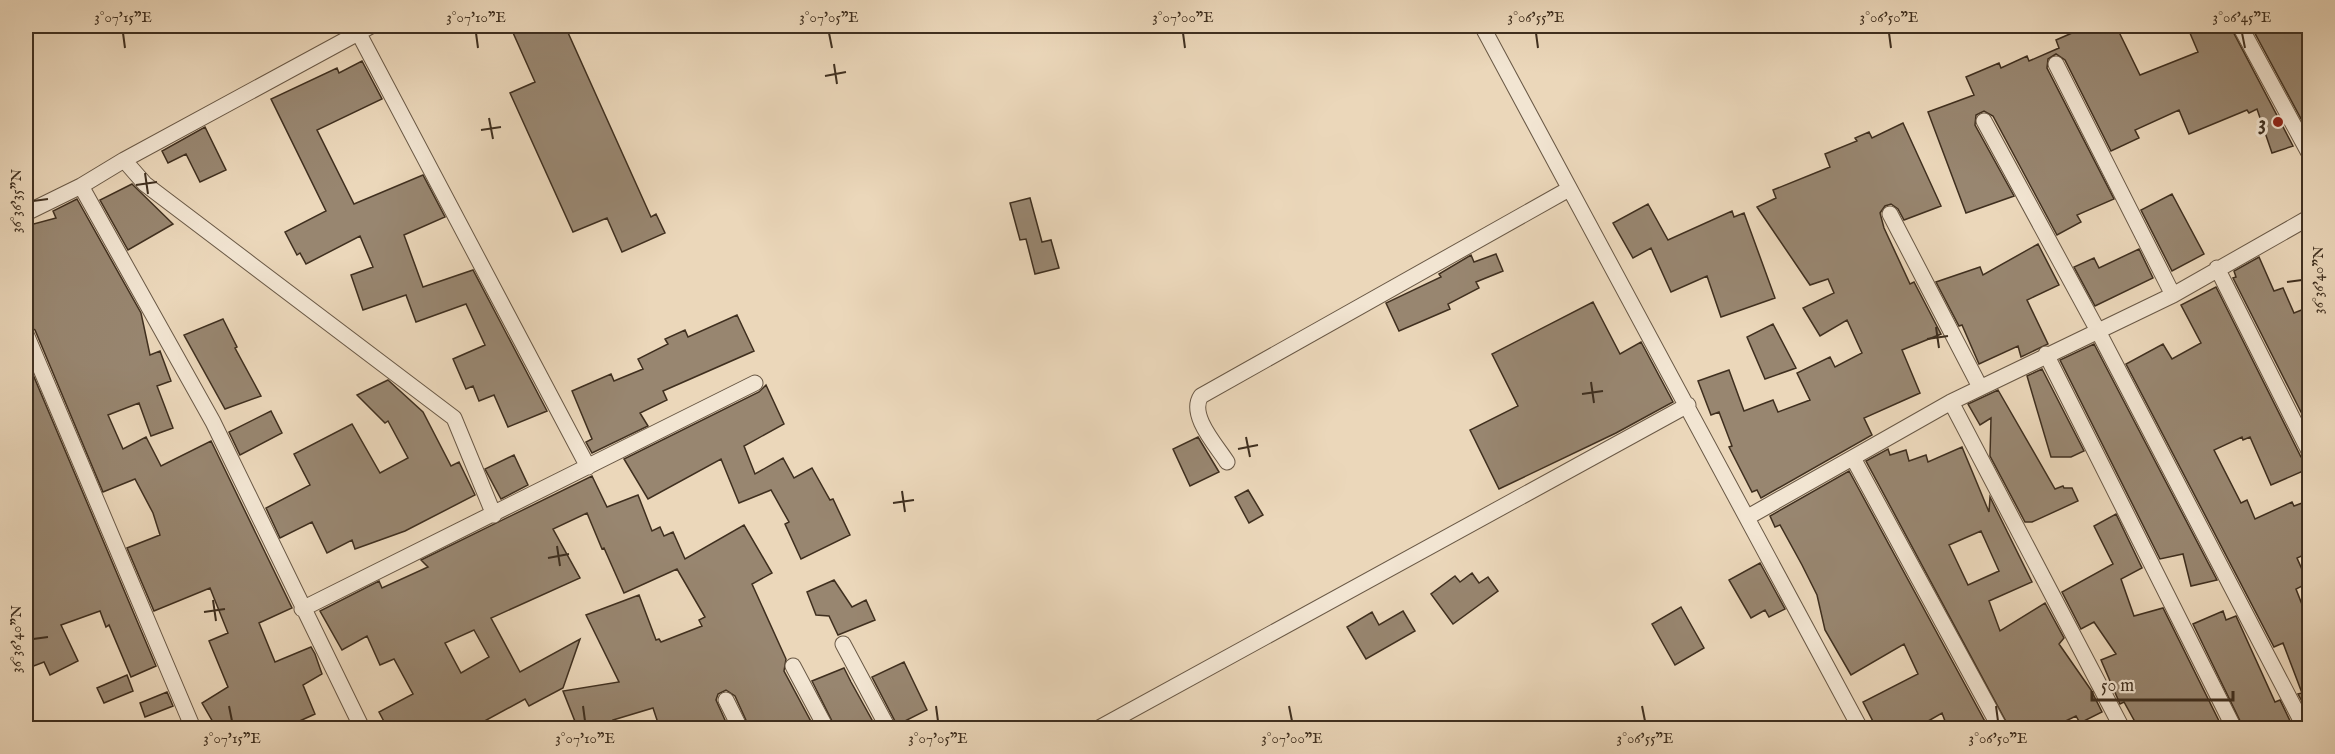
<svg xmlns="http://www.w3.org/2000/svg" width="2335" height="754" font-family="'IM FELL English',serif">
<rect width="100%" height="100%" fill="#ebd7ba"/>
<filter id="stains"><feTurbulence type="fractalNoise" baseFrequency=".00333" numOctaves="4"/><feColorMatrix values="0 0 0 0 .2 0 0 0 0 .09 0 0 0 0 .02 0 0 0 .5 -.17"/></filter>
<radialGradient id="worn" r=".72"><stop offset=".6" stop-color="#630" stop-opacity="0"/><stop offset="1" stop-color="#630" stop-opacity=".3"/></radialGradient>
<path fill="#988670" stroke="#3f2f1f" stroke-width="1.5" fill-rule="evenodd" d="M510 26H565L651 217 656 214 665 233 622 252 607 218 573 232 510 93 535 82Z
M2088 26H2116L2140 75 2198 52 2187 26H2230L2293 146 2272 153 2257 109 2249 113 2247 110 2189 134 2179 110 2135 130 2139 138 2111 151 2065 60 2056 54 2048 59 2047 68 2114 199 2077 215 2081 222 2057 235 1993 116 1984 111 1976 115 1975 125 2014 196 1966 213 1928 112 1974 95 1966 77 1999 63 2001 68 2027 56 2029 61 2059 48 2056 40Z
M2251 26H2303L2310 38V126L2306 128Z
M362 61 382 99 317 130 354 204 423 175 445 217 404 235 423 287 473 270 547 411 508 427 494 395 479 401 473 386 466 389 453 359 485 345 466 304 416 322 406 295 363 310 351 275 373 267 360 236 306 264 300 253 297 255 285 232 326 211 271 99 337 68 339 73Z
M1903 123 1941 206 1904 220 1898 209 1891 204 1885 206 1880 213 1884 228 1910 284 1914 282 1941 334 1902 350 1920 393 1864 418 1872 435 1761 498 1757 490 1752 492 1729 447 1732 446 1719 412 1711 415 1698 381 1729 370 1744 411 1773 400 1778 412 1810 400 1797 373 1830 357 1835 367 1862 353 1847 320 1820 336 1803 308 1834 293 1828 279 1810 285 1757 207 1776 198 1773 190 1830 167 1825 154 1857 141 1855 138 1869 132 1872 138Z
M205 127 226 170 200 182 186 154 168 163 162 151Z
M132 184 173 224 128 250 100 200Z
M2172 194 2204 254 2172 271 2141 210Z
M1030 198 1042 242 1051 240 1059 268 1035 274 1026 239 1020 240 1010 203Z
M77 199 141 313 150 355 160 351 171 381 157 386 173 428 151 436 139 403 108 415 123 449 146 437 161 466 211 441 292 608 259 623 275 662 311 647 315 654 322 674 303 685 315 714 282 729H217L202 703 228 687 209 641 228 633 210 588 154 611 127 548 160 535 153 513 135 479 103 492 35 330 26 324V226L56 218 53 211Z
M1648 204 1668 240 1732 211 1734 217 1744 213 1775 298 1721 317 1707 276 1671 292 1651 248 1633 258 1613 223Z
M2038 244 2059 285 2027 300 2048 344 2021 357 2018 346 1979 364 1962 325 1959 326 1936 282 1980 267 1983 275Z
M2139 249 2153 278 2095 306 2074 267 2094 258 2099 268Z
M1496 254 1503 271 1476 282 1479 288 1448 304 1450 309 1399 331 1386 303 1441 277 1439 274 1471 255 1474 262Z
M2259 257 2274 291 2283 288 2294 313 2304 309 2310 323V412L2302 414 2233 278 2236 277 2234 271Z
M2216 287 2301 457 2310 463V468L2271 485 2250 437 2243 440 2242 437 2214 450 2241 503 2247 500 2255 519 2292 502 2294 506 2310 500V552L2297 558 2308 583 2296 589 2310 625V716L2298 694 2302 693 2283 643 2274 647 2126 364 2163 344 2172 359 2201 343 2181 305Z
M1593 302 1620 354 1641 342 1673 402 1616 433 1499 489 1470 430 1518 406 1492 354Z
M737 315 754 351 663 391 667 400 640 413 648 426 592 453 586 442 592 439 572 391 611 374 614 381 643 369 638 359 668 344 665 339 685 330 688 337Z
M223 319 237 347 235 348 261 396 225 409 184 335Z
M1773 324 1796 368 1765 379 1747 337Z
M2094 344 2217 580 2191 586 2183 554 2160 559 2060 360Z
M26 358 156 666 131 677 109 625 106 627 100 611 61 625 78 661 50 675 44 662 26 669Z
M2042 369 2084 451 2071 457H2051L2027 376Z
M388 380 423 412 451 466 459 462 475 495 405 531 355 549 352 540 327 553 312 522 280 538 266 508 310 485 294 454 352 424 380 473 408 458 388 421 385 423 357 395Z
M766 385 784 424 744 446 755 474 783 458 794 478 812 468 830 500 833 499 850 535 801 559 785 524 789 522 771 490 739 503 721 459 648 499 624 459 759 392Z
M1998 390 2055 489 2063 486 2064 488H2072L2078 501 2032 522H2025L1990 456 1991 418 1980 425 1968 404Z
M271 411 282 433 240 455 229 432Z
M1198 437 1219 472 1190 486 1173 449Z
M1962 447 1989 512 1990 497 2032 582 1989 601 2000 631 2045 603 2064 638 2059 644 2091 690 2102 712 2080 723 2076 716 2049 729H2010L1866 461 1888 449 1890 455 1906 450 1909 461 1926 455 1928 462ZM1981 531 1999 571 1968 585 1949 545Z
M514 455 528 485 501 499 485 469Z
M1849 471 1988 727 1948 729 1942 713 1923 724 1921 722 1908 729H1877L1863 702 1918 674 1904 644 1851 675 1825 630 1817 595 1802 565 1780 525 1775 527 1770 516Z
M592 476 607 507 638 495 652 531 660 527 664 536 673 532 685 559 744 525 772 573 752 584 786 659 784 671 815 729H750L735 696 726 690 718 694 716 700 729 729H660L653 708 613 720 615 725 606 729H578L563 691 619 682 586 615 639 595 656 640 659 639 661 642 702 626 699 620 705 617 677 569 624 593 604 548 602 549 587 513 553 529 580 578 491 618 520 672 580 639 563 688 529 706 525 699 470 729H388L379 712 413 694 394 659 380 665 367 636 342 650 320 611 379 581 382 588 428 567 421 560ZM474 630 489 657 461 673 445 643Z
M1248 490 1263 515 1249 523 1235 497Z
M2116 514 2142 568 2121 579 2134 616 2163 608 2223 729H2139L2124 702 2120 704 2101 660 2116 654 2094 622 2081 629 2062 592 2113 564 2094 526Z
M1760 563 1785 609 1769 617 1765 610 1751 618 1729 580Z
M1472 573 1479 583 1488 577 1498 591 1453 624 1431 594 1455 576 1460 582Z
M834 580 852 607 866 600 875 620 838 635 829 616 816 615 807 592Z
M1681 607 1704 648 1675 665 1652 624Z
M1403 611 1415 631 1366 659 1347 627 1372 612 1379 625Z
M2223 611 2226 620 2236 616 2275 702 2280 700 2294 729H2244L2193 624Z
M904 662 927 710 897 725 872 677Z
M844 668 851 682 877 729H836L812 681Z
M127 675 133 691 104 703 97 688Z
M167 692 173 706 145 717 140 703Z"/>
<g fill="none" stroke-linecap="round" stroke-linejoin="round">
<g stroke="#6a5946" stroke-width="17">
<path id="street" d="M1482 26 1860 728
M2240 26 2310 155
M358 32 588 467
M2056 64 2173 295
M1984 121 2098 331 2305 728
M124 160 145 184 454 418 494 515
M81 186 213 422 362 728
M26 213 81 186 124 160 371 26
M1890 214 1980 387
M2217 268 2310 453
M26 334 193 728
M2046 354 2234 728
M1951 402 2122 728
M1853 458 2000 728
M1227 462C1217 446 1188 415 1201 396L1569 189
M1748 517 1951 402 2173 295 2310 217
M302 609 755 383
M843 644 888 728
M793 666 826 728
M726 700 740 728
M1099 728 1688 405"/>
</g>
<use href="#street" stroke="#f2e5d2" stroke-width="15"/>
</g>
<path fill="none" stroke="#3f2f1f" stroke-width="2" d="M123 33 125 48M476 33 478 48M829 33 832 48M1183 33 1185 48M1536 33 1538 48M1889 33 1891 48M2242 33 2245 48M834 64 837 84M825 76 846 72M489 118 493 139M481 130 501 127M145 173 148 194M136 185 157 182M33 201 48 199M2287 282 2302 280M1936 327 1939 348M1927 339 1948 336M1591 382 1594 403M1582 394 1603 391M1246 437 1250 457M1238 449 1258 445M902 491 905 512M893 503 914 500M557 546 560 566M548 558 569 554M213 600 216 621M204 612 225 609M33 639 48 637M229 706 232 721M583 706 585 721M936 706 938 721M1289 706 1292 721M1642 706 1645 721M1996 706 1998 721"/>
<circle fill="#8f2418" stroke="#f2e5d2" stroke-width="2" cx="2278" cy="122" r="6"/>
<g text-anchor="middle" stroke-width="6" stroke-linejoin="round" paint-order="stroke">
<g font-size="21" font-weight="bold" fill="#3f2f1f" stroke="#f2e5d2" text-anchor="end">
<text x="2266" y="129">3</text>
</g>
</g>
<rect width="2335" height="754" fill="none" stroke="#ebd7ba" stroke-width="66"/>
<path d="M2092 691v9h141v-9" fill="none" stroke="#3f2f1f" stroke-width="3"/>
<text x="2101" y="691" font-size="18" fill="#3f2f1f" stroke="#f2e5d2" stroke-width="4.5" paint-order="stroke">50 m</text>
<rect x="33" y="33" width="2269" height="688" fill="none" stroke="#3f2f1f" stroke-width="2"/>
<g font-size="15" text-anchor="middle" fill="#3f2f1f">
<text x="123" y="22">3°07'15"E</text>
<text x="476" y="22">3°07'10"E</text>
<text x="829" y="22">3°07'05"E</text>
<text x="1183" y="22">3°07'00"E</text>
<text x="1536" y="22">3°06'55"E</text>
<text x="1889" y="22">3°06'50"E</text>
<text x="2242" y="22">3°06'45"E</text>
<text transform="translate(16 201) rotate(-90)" y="5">36°36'35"N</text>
<text transform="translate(2318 280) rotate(-90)" y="5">36°36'40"N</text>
<text transform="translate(16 639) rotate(-90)" y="5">36°36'40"N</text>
<text x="232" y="743">3°07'15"E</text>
<text x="585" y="743">3°07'10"E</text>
<text x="938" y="743">3°07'05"E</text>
<text x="1292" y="743">3°07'00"E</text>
<text x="1645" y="743">3°06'55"E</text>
<text x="1998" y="743">3°06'50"E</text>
</g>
<rect width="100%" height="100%" filter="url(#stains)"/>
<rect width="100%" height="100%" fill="url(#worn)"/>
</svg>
